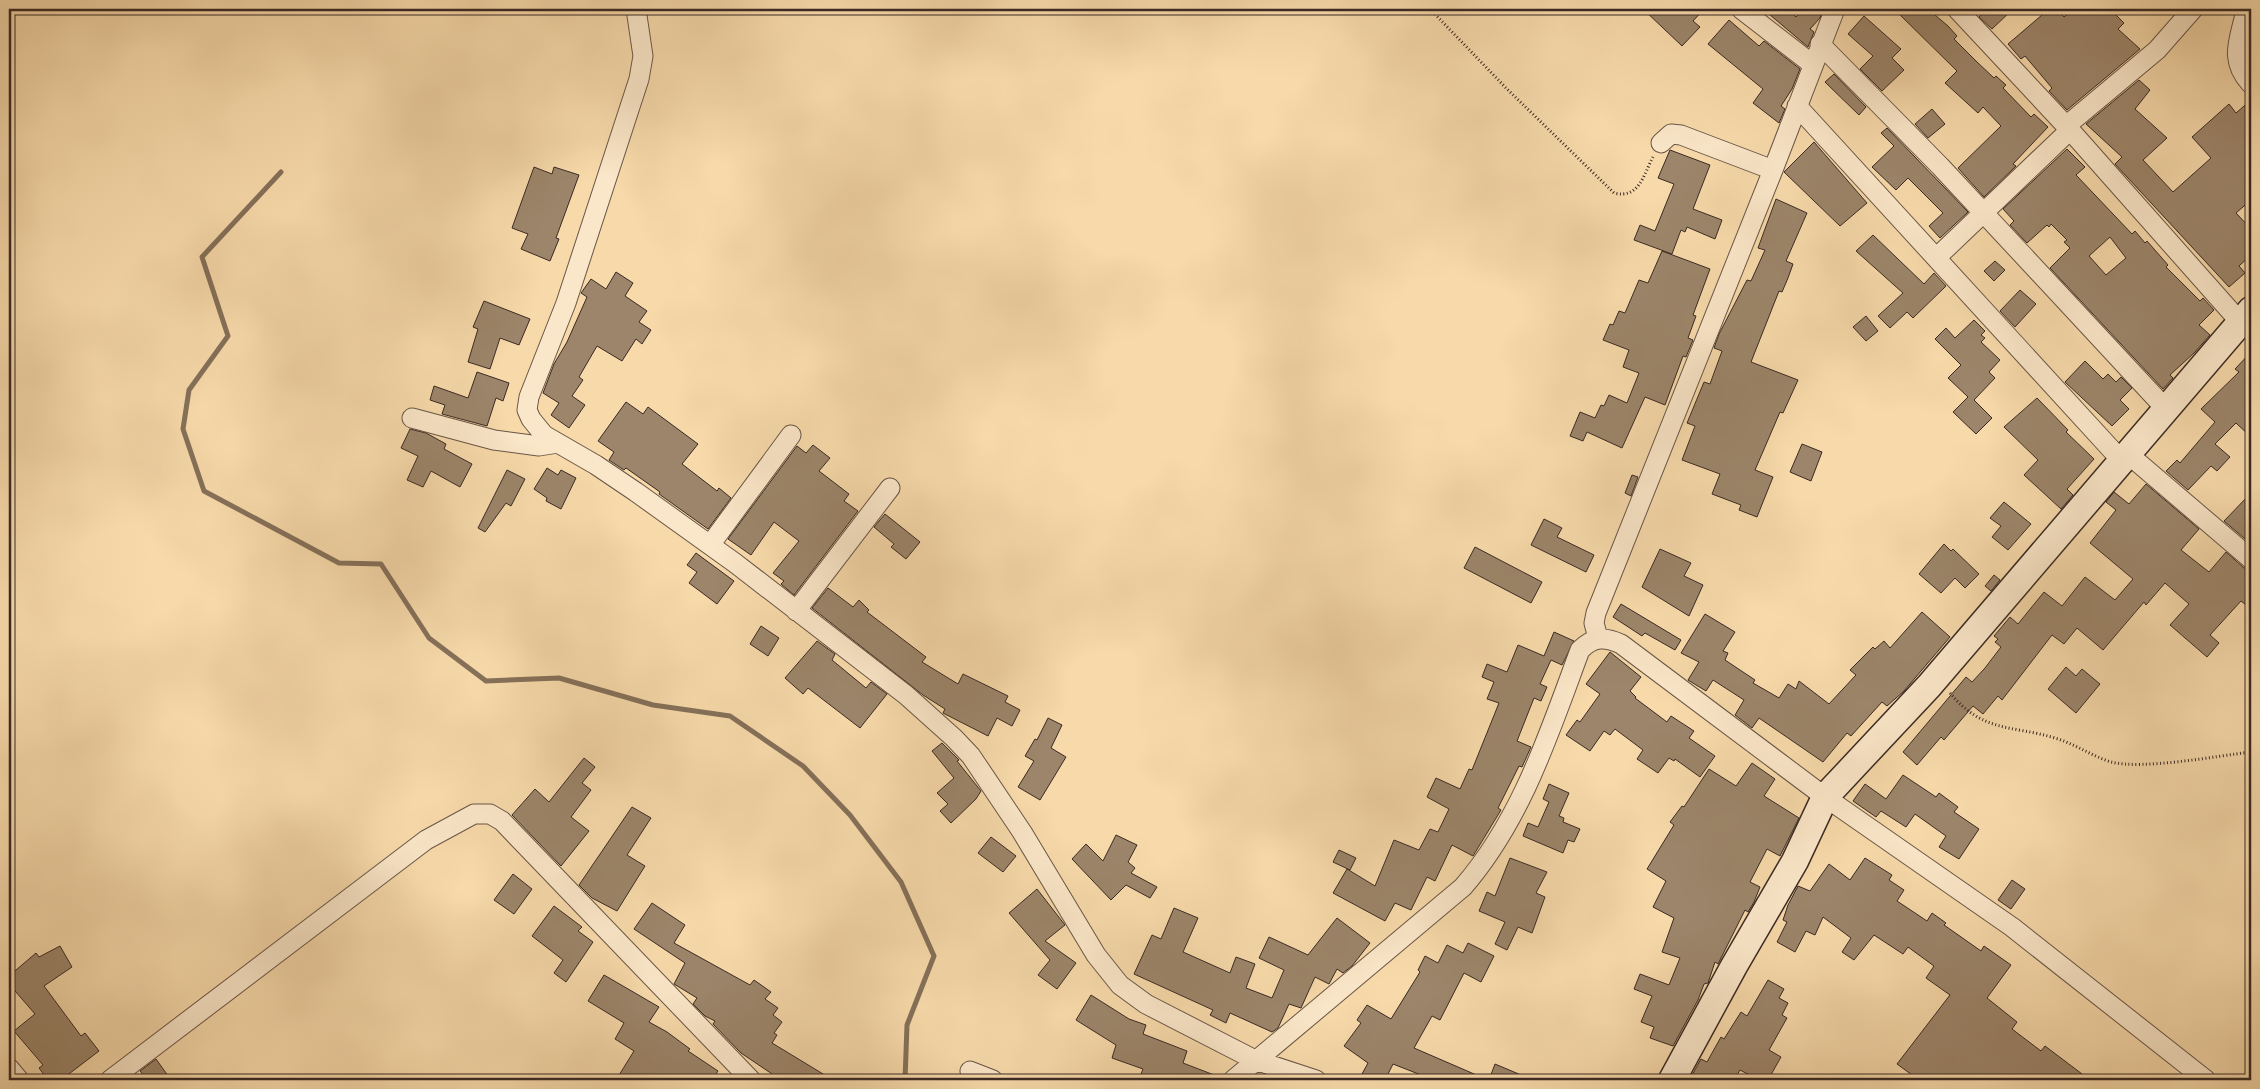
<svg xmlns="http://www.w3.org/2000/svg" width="2260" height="1089" font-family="'IM FELL English',serif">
<rect width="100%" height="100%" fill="#f7d9aa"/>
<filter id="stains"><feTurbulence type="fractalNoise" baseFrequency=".004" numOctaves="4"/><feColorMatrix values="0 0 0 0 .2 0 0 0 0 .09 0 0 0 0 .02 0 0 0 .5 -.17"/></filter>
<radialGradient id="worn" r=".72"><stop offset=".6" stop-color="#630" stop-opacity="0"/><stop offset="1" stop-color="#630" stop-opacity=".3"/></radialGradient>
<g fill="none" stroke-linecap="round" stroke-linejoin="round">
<path stroke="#857059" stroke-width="5" d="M281 172 202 257 228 336 189 390 183 429 204 491 339 563 381 564 429 638 486 681 559 678 653 705 730 716 803 766 850 815 901 882 934 956 907 1025 905 1080"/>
</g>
<path fill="#9c856a" stroke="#3a2a24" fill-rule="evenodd" d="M1643 9H1704L1693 21 1700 27 1682 46Z
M1763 9H1787L1796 17 1803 9H1823L1820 18 1810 29 1814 32 1808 47Z
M1894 9H1928L1948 26 1957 36 1954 39 1976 61 1994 78 1996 76 2006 85 2003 88 2031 117 2034 114 2048 127 2013 164 2016 166 1984 197 1958 168 2001 126 1983 107 1978 113 1945 83 1957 71Z
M1987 9H2013L1992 29 1979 17Z
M2049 9H2057L2064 17 2074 9H2110L2124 23 2118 29 2140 49 2067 110 2049 91 2052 88 2025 56 2021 59 2008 44Z
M1864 16 1901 49 1892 58 1904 70 1882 91 1860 69 1873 56 1848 34Z
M1729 20 1759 46 1764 41 1800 69 1792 89 1781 106 1785 109 1779 123 1753 103 1763 89 1708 44Z
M1834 74 1866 107 1859 115 1825 82Z
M2139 80 2150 90 2135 109 2167 138 2143 160 2173 192 2211 158 2192 137 2229 104 2236 113 2251 100V200L2236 213 2251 229V255L2239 266 2245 273 2229 287 2115 164 2122 157 2086 124Z
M1932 109 1945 124 1928 138 1915 124Z
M1887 128 1968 212 1940 238 1929 226 1943 213 1908 178 1896 190 1872 167 1894 146 1881 133Z
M1814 142 1867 203 1840 226 1784 172Z
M2067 149 2085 167 2076 175 2132 234 2135 231 2145 243 2147 241 2168 265 2166 267 2200 301 2203 298 2214 310 2199 325 2210 335 2194 353 2170 375 2173 378 2163 389 2050 268 2070 248 2064 242 2067 240 2051 224 2049 227 2047 225 2027 243 2010 225 2014 221 2003 209ZM2110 237 2126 258 2106 275 2089 256Z
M1670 150 1710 165 1693 209 1722 220 1715 239 1687 227 1685 232 1681 230 1672 254 1634 240 1640 225 1655 231 1674 184 1658 178Z
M534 167 552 174 554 167 579 175 556 238 559 239 550 261 521 249 528 234 512 228Z
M1776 199 1807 213 1786 261 1793 264 1788 278 1782 292 1779 291 1751 362 1798 380 1783 413 1780 412 1755 470 1773 477 1757 517 1739 510 1741 505 1712 494 1720 474 1682 460 1695 426 1687 423 1704 382 1710 384 1722 351 1714 348 1719 334 1747 280 1751 281 1765 250 1758 248Z
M1873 235 1924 284 1934 273 1946 286 1913 318 1907 312 1890 328 1878 316 1903 293 1856 251Z
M1662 251 1710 269 1693 315 1696 316 1688 338 1693 340 1686 357 1683 356 1665 405 1645 397 1622 448 1587 432 1583 441 1570 436 1580 412 1595 418 1601 405 1604 406 1609 395 1627 403 1639 373 1623 367 1629 350 1603 340 1610 324 1613 325 1619 311 1625 313 1639 280 1648 283Z
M1995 261 2005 270 1994 281 1984 271Z
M616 272 633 283 625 296 647 311 639 322 651 330 642 344 636 339 622 361 597 346 579 377 583 380 572 396 585 405 569 428 551 415 559 403 543 393 554 364 567 342 587 297 581 293 591 279 606 289Z
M2020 290 2036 304 2015 327 2000 311Z
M484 301 530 319 519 345 500 338 490 369 468 362 478 329 473 327Z
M1866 316 1878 331 1866 341 1853 327Z
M1974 320 1985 331 1981 335 1985 338 1981 342 2000 360 1989 372 1995 378 1974 400 1992 418 1976 434 1953 412 1968 397 1948 378 1961 365 1935 339 1946 328 1955 338Z
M2251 352V437L2236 423 2215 444 2230 457 2217 471 2211 466 2188 490 2166 471 2177 460 2180 463 2215 422 2201 409 2239 372 2235 369Z
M2085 361 2103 379 2108 374 2116 382 2121 377 2132 388 2120 400 2129 409 2112 426 2065 382Z
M477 372 509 383 503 401 496 398 487 426 442 414 445 405 430 400 434 386 468 398Z
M2037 398 2068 430 2066 432 2094 459 2067 489 2073 495 2061 509 2024 475 2038 460 2004 427Z
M626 402 643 414 648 407 698 444 682 464 717 491 719 488 731 498 708 529 659 494 660 492 626 468 624 470 609 460 614 452 598 441Z
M410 429 426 433 446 444 444 449 472 464 460 487 431 471 423 487 407 480 418 456 401 448Z
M1802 444 1822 452 1811 481 1790 472Z
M813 445 830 458 819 471 849 494 844 501 858 511 794 595 781 584 784 581 773 573 799 541 774 522 751 555 728 539 797 446 806 453Z
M547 468 558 475 561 470 576 478 561 509 546 501 547 498 534 489Z
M507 470 525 479 511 506 506 503 485 532 478 528Z
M1632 475 1638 477 1631 496 1625 493Z
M2146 484 2199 529 2181 550 2209 572 2226 552 2244 568 2251 570V609L2241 601 2210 635 2219 643 2207 657 2170 625 2189 604 2165 583 2146 605 2144 602 2103 650 2077 628 2064 644 2052 635 2002 700 1998 696 1983 714 1973 706 1944 740 1941 737 1917 765 1903 752 1966 677 1972 682 1985 668 2001 647 1995 642 1998 639 1994 636 2010 617 2018 624 2044 592 2062 606 2085 577 2115 600 2133 579 2090 543 2116 510 2106 502 2114 492 2129 504Z
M2251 493V544L2224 521Z
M2004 502 2031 524 2008 550 1992 537 2001 526 1990 518Z
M885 514 920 542 906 559 891 547 894 544 874 527Z
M1544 519 1562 528 1557 537 1594 555 1586 572 1531 545Z
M1944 544 1951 551 1953 549 1979 574 1965 588 1955 578 1941 593 1919 574Z
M1475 547 1542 582 1531 603 1464 568Z
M1660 549 1691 563 1684 576 1703 585 1689 616 1642 587Z
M696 553 734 581 717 604 689 583 697 572 687 565Z
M1994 575 2000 580 1991 591 1985 586Z
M828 588 853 607 859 600 869 610 867 612 926 657 922 662 958 684 963 674 1008 696 1005 702 1020 710 1012 726 997 718 988 736 943 713 945 709 923 695 812 608Z
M1621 604 1681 640 1675 650 1645 633 1642 636 1613 617Z
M1922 612 1950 637 1904 691 1887 706 1882 702 1851 736 1847 733 1823 762 1759 718 1752 728 1735 715 1744 700 1713 680 1706 691 1688 680 1699 662 1681 653 1705 614 1735 632 1723 651 1728 653 1725 660 1755 680 1753 683 1779 698 1788 684 1796 689 1799 681 1829 704 1856 675 1850 670 1873 647 1875 649 1884 641 1890 648Z
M761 626 779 638 768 656 750 644Z
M1554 632 1574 641 1562 665 1551 660 1540 684 1547 687 1541 701 1534 698 1517 741 1531 747 1522 767 1519 766 1498 808 1501 810 1473 856 1452 845 1435 881 1427 877 1411 910 1395 903 1385 921 1333 893 1347 869 1375 886 1394 840 1419 850 1430 829 1438 832 1449 809 1427 797 1436 778 1460 789 1469 769 1472 770 1499 703 1487 699 1494 682 1482 677 1487 664 1507 672 1518 645 1544 656Z
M817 641 835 654 832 660 866 688 871 682 887 694 860 728 808 688 803 694 785 678Z
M1610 652 1641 677 1630 691 1636 697 1635 698 1667 722 1671 716 1694 731 1689 738 1715 756 1700 777 1675 759 1674 761 1669 758 1658 773 1637 759 1643 750 1615 729 1610 735 1604 731 1590 751 1566 735 1577 720 1580 722 1600 694 1586 684Z
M2066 667 2076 676 2082 669 2100 684 2076 713 2048 689Z
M1048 718 1062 725 1051 748 1066 757 1040 800 1018 787 1034 761 1025 756 1035 739 1037 740Z
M942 743 959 760 957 761 981 791 976 799 951 823 940 811 948 804 937 793 954 778 932 751Z
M584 758 595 767 582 783 591 790 571 817 589 831 561 866 512 815 535 789 549 802Z
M1752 763 1775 779 1764 796 1799 818 1780 856 1767 849 1750 882 1760 887 1754 902 1748 912 1745 910 1718 964 1715 962 1708 983 1704 984 1698 1000 1673 1046 1650 1038 1654 1027 1641 1022 1652 996 1634 989 1640 974 1669 985 1680 958 1662 952 1674 918 1653 907 1666 881 1647 869 1674 825 1670 822 1682 806 1684 807 1709 769 1736 786Z
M1903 775 1936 797 1939 793 1958 807 1954 812 1979 829 1959 859 1939 847 1946 836 1915 814 1906 827 1881 811 1876 817 1853 801 1865 784 1886 799Z
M1549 784 1569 793 1559 816 1564 818 1563 822 1580 829 1574 842 1568 840 1563 853 1523 836 1528 823 1538 827 1549 802 1543 799Z
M632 807 651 818 627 855 645 866 617 911 592 898 579 885Z
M1116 835 1137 845 1128 862 1135 868 1131 873 1157 887 1150 898 1126 885 1111 900 1072 859 1086 844 1103 861Z
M991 837 1016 856 1003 872 978 853Z
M1339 850 1356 858 1350 870 1333 862Z
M1510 858 1547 872 1536 893 1545 897 1532 933 1518 927 1507 950 1495 944 1505 922 1479 911 1487 892 1495 896Z
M1865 858 1892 875 1889 880 1904 890 1897 901 1927 921 1932 913 1946 923 1944 925 1981 951 1984 946 2011 965 1987 998 2017 1022 2012 1029 2041 1051 2045 1046 2090 1080H1919L1897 1064 1950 995 1926 978 1934 966 1908 947 1903 954 1874 935 1854 960 1842 952 1851 938 1823 917 1815 935 1806 931 1795 952 1777 942 1787 922 1783 920 1788 905 1798 886 1810 891 1829 864 1850 880Z
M513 874 532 889 514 914 494 900Z
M2012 880 2025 889 2011 909 1998 900Z
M1037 889 1065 925 1045 941 1076 963 1057 989 1038 975 1050 960 1009 913Z
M652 903 685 925 674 943 750 985 754 980 771 992 765 999 778 1008 773 1015 782 1022 774 1033 777 1035 772 1043 833 1080H781L741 1053 713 1024 715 1021 705 1016 693 1004 697 998 674 984 685 963 634 929Z
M554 906 582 927 578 931 593 942 566 982 554 973 563 960 532 936Z
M1174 908 1198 918 1183 952 1230 973 1236 957 1255 964 1246 988 1272 998 1284 970 1259 958 1269 937 1308 955 1337 918 1370 943 1352 966 1343 973 1337 969 1329 984 1315 977 1301 1008 1289 1004 1278 1028 1272 1032 1230 1013 1226 1023 1210 1015 1213 1010 1134 974 1152 935 1161 939Z
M1468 943 1494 956 1481 982 1464 973 1440 1020 1432 1016 1414 1048 1488 1080H1418L1421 1075 1393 1064 1385 1080H1376L1362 1074 1368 1063 1344 1046 1361 1023 1357 1020 1367 1005 1391 1019 1420 972 1418 970 1425 956 1438 963 1447 945 1463 953Z
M60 946 72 967 44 986 81 1036 85 1033 99 1051 61 1080H48L39 1068 43 1065 14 1031 35 1014 9 984V976L36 953 39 957Z
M604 975 659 1007 649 1022 667 1032 690 1049 688 1051 718 1071 712 1080H616L634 1051 615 1039 624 1023 588 1001Z
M1768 980 1784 989 1779 998 1788 1003 1782 1015 1787 1018 1769 1050 1781 1057 1768 1080H1759L1740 1070 1734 1080H1697L1691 1077 1701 1059 1707 1062 1721 1037 1724 1039 1741 1012 1747 1016Z
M1091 995 1129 1019 1146 1025 1143 1034 1187 1051 1183 1063 1222 1078V1080H1157L1141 1074 1143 1069 1112 1058 1116 1045 1076 1020Z
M156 1059 171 1080H148L140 1071Z
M1495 1064 1533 1080H1489Z"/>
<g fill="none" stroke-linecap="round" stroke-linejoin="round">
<g stroke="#695646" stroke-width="21">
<path id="street" d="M636 9 643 56 639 79 566 303 529 397 527 410 531 419 544 435 596 465 636 492 735 563 906 695 954 738 971 756 1022 832 1096 955 1120 985 1146 1004 1255 1060 1316 1080
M1741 9 1812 64
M1957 9 2070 130 2241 323
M2246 9C2241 38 2227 58 2251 84
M1820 44 1940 166 2166 409
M1797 106 2121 460
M2066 126 2157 50 2193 9
M1661 143 1671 134 1681 135 1773 170
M1936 258 2070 130
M412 418 494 440 539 446 558 443
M2128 454 2251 559
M710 545 791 435
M796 611 890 488
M1598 638 1594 623 1596 613 1773 170 1835 9
M9 1068 19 1080
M970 1071 993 1080
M110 1080 426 840 474 814H490L502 821 751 1080
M1233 1080 1463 887C1522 819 1549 733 1580 650 1593 637 1604 636 1621 644L1825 797 2012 927 2206 1080"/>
</g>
<g stroke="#3a2a24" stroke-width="29">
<path id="secondary" d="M1672 1080 1734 966 1795 861 1825 797 1929 686 2251 310"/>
</g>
<path stroke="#3a2a24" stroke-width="3" stroke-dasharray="1 2.5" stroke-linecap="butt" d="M1430 9 1507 89 1614 193C1639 199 1643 176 1653 157
M1950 693C1983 733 2012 725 2055 738 2075 744 2092 756 2111 762 2142 770 2217 756 2251 752"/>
<use href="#street" stroke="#fae6c8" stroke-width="19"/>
<use href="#secondary" stroke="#fae6c8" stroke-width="26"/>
</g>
<rect width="2260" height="1089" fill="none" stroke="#f7d9aa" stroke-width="30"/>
<rect x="10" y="10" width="2240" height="1069" fill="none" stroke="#3a2a24" stroke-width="2.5"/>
<rect x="15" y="15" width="2230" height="1059" fill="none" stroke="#3a2a24"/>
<rect width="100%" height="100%" filter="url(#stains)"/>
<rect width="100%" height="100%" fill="url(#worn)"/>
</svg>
